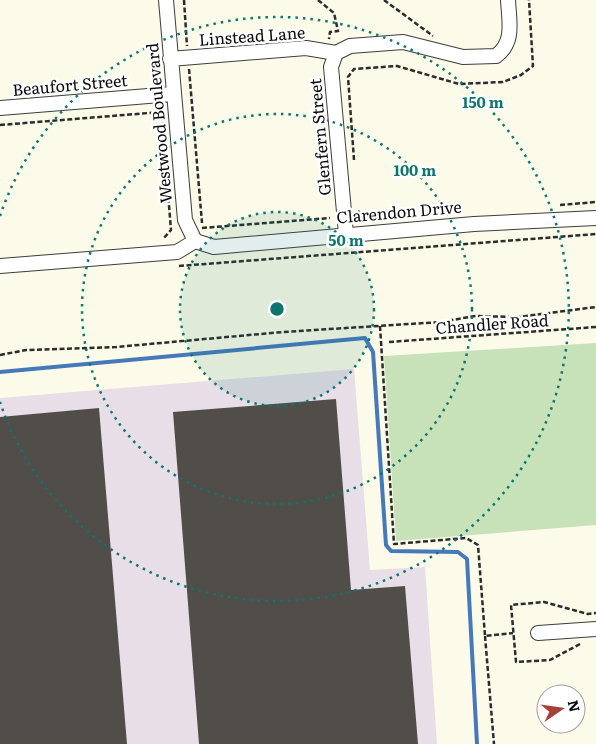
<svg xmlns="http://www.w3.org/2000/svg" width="596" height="744" font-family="Literata,serif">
<rect width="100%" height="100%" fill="#fcfbe9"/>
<path fill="#e8dee7" d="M354 369 370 570 425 567 437 744H0V398Z"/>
<path fill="#c7e1b8" d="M596 343V525L396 541 384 356Z"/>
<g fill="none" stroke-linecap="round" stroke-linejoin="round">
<path stroke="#4579ba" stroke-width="4" d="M0 372 365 338 373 352 386 545 391 551 458 552 467 559 477 744"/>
</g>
<path fill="#514d48" d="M336 399 351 590 405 586 418 744H199L173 412Z
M99 408 127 744H0V417Z"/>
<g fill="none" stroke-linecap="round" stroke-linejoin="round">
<g stroke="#3d3d3d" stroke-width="16">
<path id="street" d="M166 0 185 220 195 241
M170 59 306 48 336 53
M0 108 173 94
M346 234 331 67 336 53 350 46 403 42 463 57 496 56C515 42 509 21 508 0
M195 241 214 247 474 224 596 218
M0 266 177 252 195 241
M538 633 596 629"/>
</g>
<path stroke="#2c2c2c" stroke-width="2.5" stroke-dasharray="5 2.5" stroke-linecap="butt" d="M184 0 187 46
M318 0 334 13 338 31 330 32 329 39
M384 0 433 36
M189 69 202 223
M161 108 171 230 163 239
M0 125 161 112
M354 160 348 77 354 69 397 66 459 84 503 82 521 75 533 66 529 0
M560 205 596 202
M358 211 368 220
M202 228 330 218
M179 266 596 234
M380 326 394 544 466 538 478 545 485 636 513 633
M389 342 596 327
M0 355 26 350 116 347 283 332 441 322 475 316 518 317 596 307
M485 636 494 744
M580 644 550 660 516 662 511 605 544 602 588 614 596 613"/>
<use href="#street" stroke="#fff" stroke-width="14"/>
</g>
<circle cx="277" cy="309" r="97" fill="#0f766e" fill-opacity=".12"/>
<g fill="none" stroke="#0f766e" stroke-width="2.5" stroke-dasharray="2.5 5">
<circle cx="277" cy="309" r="97"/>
<circle cx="277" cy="309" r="195"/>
<path d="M0 216A292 292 0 1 1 0 402"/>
</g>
<g text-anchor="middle" stroke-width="5" stroke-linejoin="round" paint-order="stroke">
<g font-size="16" fill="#0a0a0a" stroke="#fff">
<text transform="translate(252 36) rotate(-4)" y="6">Linstead Lane</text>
<text transform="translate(70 85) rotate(-5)" y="6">Beaufort Street</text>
<text transform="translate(159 123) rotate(-95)" y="6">Westwood Boulevard</text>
<text transform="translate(320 137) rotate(-95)" y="6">Glenfern Street</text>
<text transform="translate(399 212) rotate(-5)" y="6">Clarendon Drive</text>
<text transform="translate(492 324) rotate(-4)" y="6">Chandler Road</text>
</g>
</g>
<circle cx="277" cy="309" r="8" fill="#0f766e" stroke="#fff" stroke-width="2.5"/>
<g font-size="15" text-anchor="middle" font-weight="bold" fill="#0f766e" stroke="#fff" stroke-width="5" stroke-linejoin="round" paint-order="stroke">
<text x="483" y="108">150 m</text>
<text x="415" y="176">100 m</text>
<text x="346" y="246">50 m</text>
</g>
<g transform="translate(561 709) rotate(77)"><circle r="24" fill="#ffffff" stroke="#9d9d9d"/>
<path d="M0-4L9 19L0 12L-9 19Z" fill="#a74135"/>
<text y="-8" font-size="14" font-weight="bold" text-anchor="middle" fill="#0a0a0a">N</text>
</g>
</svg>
